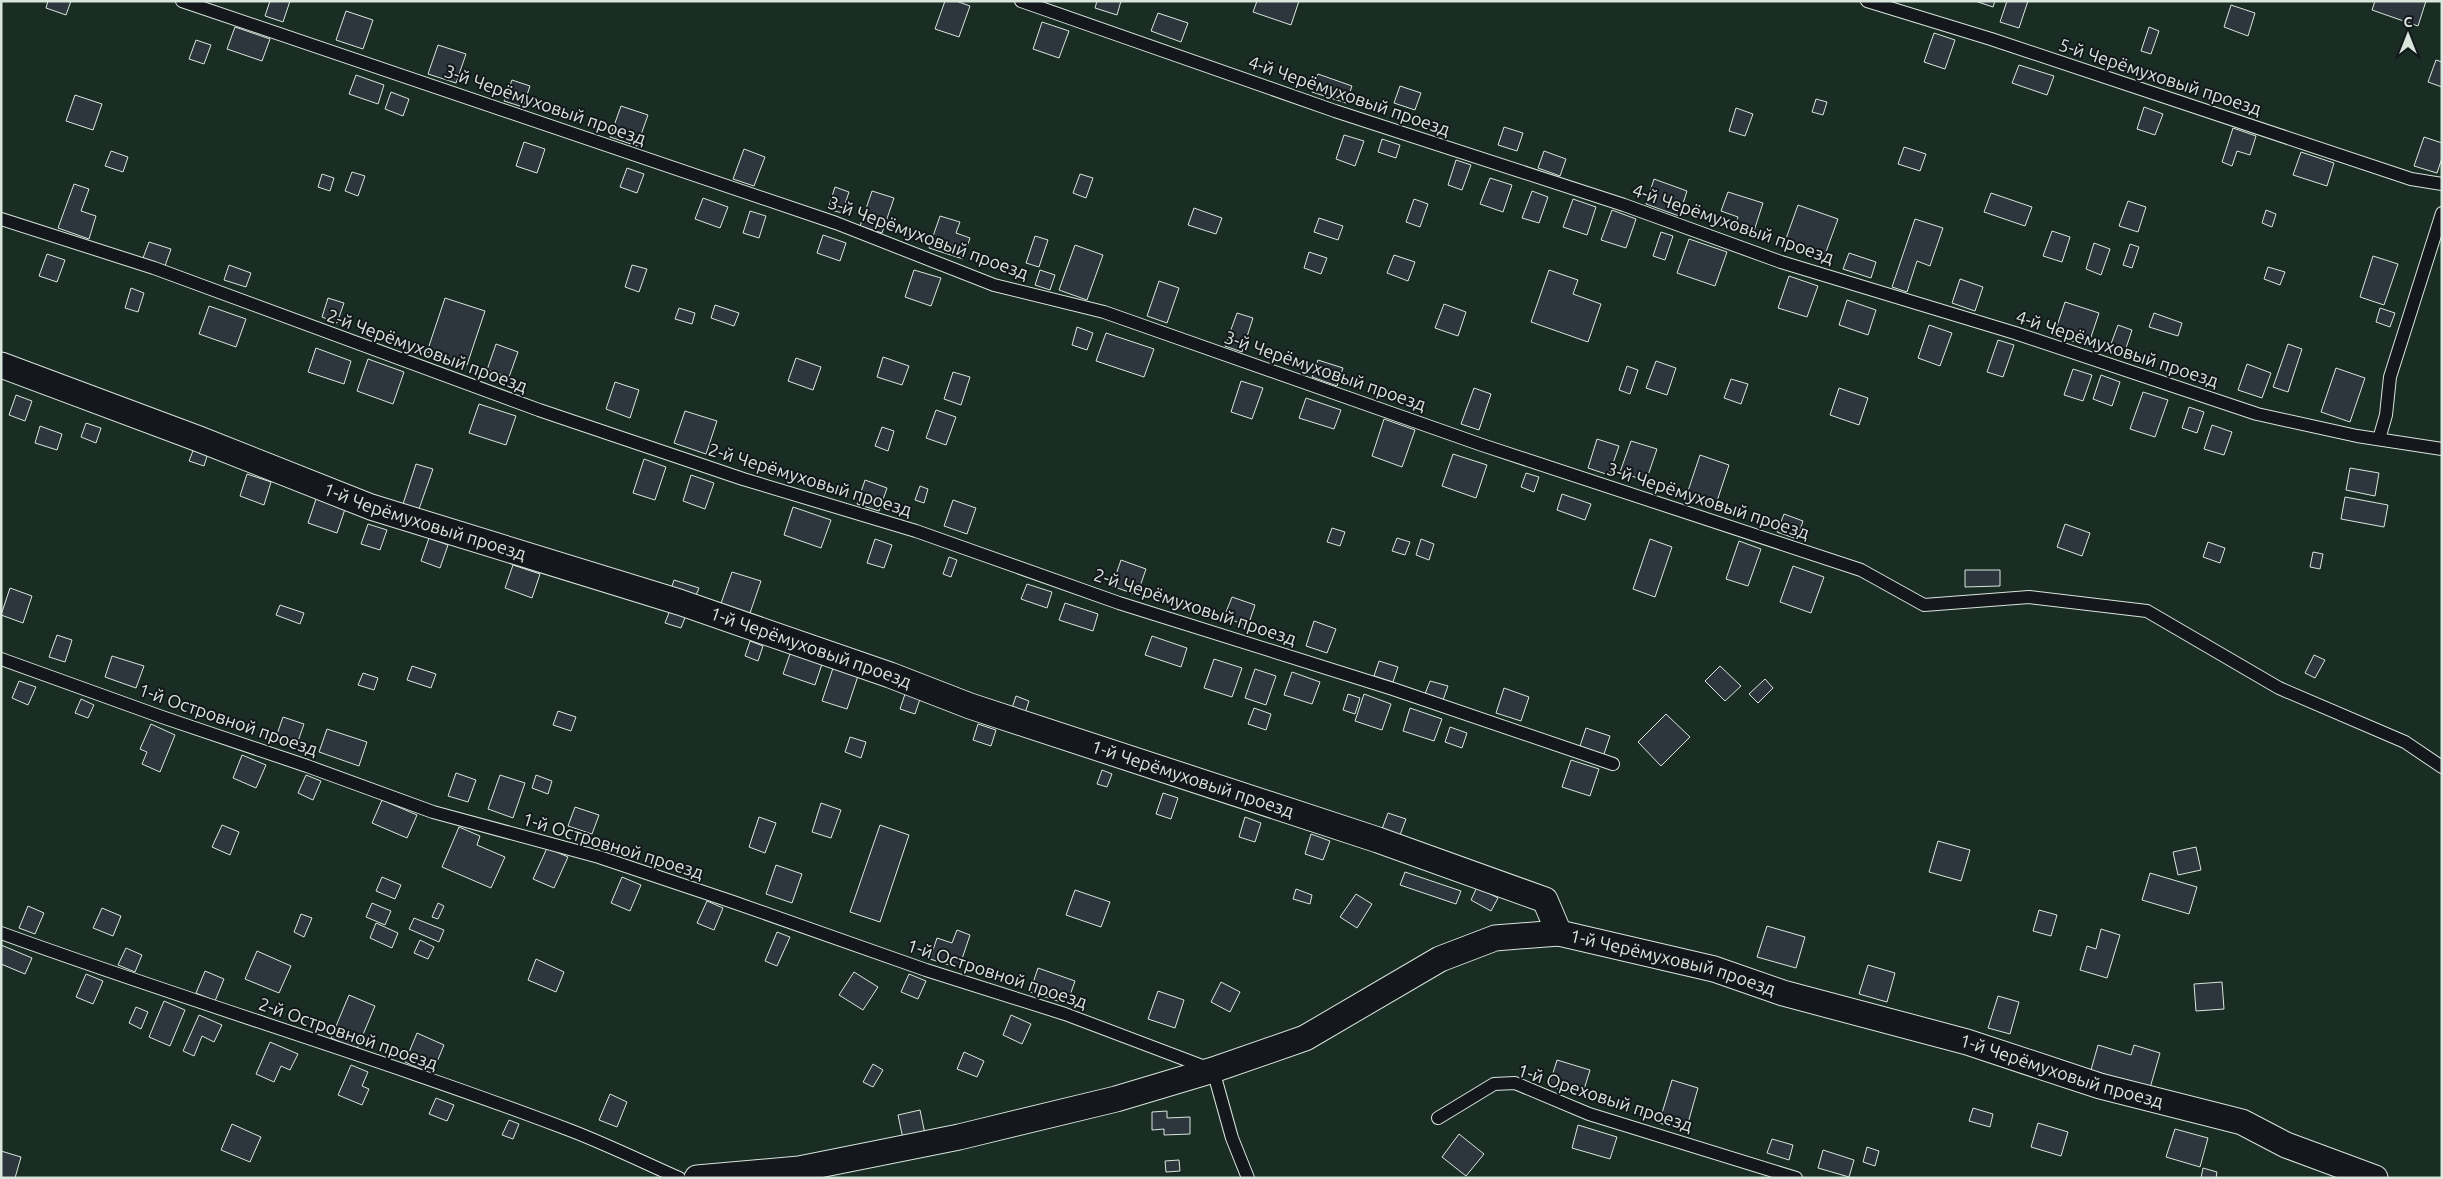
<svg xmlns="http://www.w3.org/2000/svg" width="2443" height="1179" font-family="Ubuntu,sans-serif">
<rect width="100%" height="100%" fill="#14181c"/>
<path fill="#1a2d24" stroke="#939e99" d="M1 1H2442V1178H1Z"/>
<path fill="#2c363c" stroke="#d8e6dc" d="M48 1H71L66 15 46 8Z
M270 1H290L283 22 265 16Z
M945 1H956L970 6 959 37 935 29Z
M1097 1H1121L1117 15 1095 8Z
M1257 1H1299L1291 25 1253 12Z
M1975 1H1995L1993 7Z
M2007 1H2028L2019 28 2000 22Z
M2375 1H2426L2418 26 2372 10Z
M2231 5 2255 13 2248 36 2224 27Z
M346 11 373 20 363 49 336 40Z
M1158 13 1188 23 1181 42 1151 31Z
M1042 22 1069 31 1059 58 1033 49Z
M235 27 270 39 262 61 227 49Z
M2149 27 2159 31 2151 54 2141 51Z
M1934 33 1955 40 1945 69 1924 62Z
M196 40 211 45 204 64 189 59Z
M438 45 466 54 456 83 428 74Z
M2436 60 2442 62V87L2428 82Z
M2019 65 2054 76 2047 95 2012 83Z
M1318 74 1352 86 1346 103 1312 92Z
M356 75 384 85 378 104 349 94Z
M512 80 530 86 523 107 504 101Z
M1400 86 1421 93 1415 110 1394 103Z
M391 92 409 99 403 116 385 109Z
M75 95 102 104 93 130 66 121Z
M1816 99 1827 102 1823 115 1812 112Z
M621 106 648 115 637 146 610 137Z
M2144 107 2163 114 2155 135 2137 129Z
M1736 108 1753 114 1745 136 1729 131Z
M1504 127 1523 133 1517 151 1498 145Z
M2233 128 2256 136 2250 155 2237 151 2232 166 2222 162Z
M1344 135 1364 141 1355 166 1336 159Z
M2424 137 2442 143V158L2437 173 2414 166Z
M1382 139 1400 145 1396 158 1378 152Z
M524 142 545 149 537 173 516 166Z
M1904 147 1926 154 1920 171 1898 164Z
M744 149 765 157 754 186 733 179Z
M111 151 128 157 123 172 105 166Z
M1544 151 1566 159 1560 176 1538 168Z
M2301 152 2334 163 2327 186 2293 175Z
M1456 160 1471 165 1462 190 1448 185Z
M627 168 644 174 637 193 620 187Z
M352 172 365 176 358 196 345 191Z
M322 174 334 178 330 191 318 187Z
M1080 174 1093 178 1086 198 1073 193Z
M1490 178 1512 185 1503 212 1480 204Z
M1654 179 1687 191 1679 216 1646 204Z
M74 184 89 189 81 211 96 216 89 239 58 228Z
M835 187 849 192 842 213 828 209Z
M872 191 894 198 882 233 860 226Z
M1532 191 1548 197 1539 223 1522 218Z
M1728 192 1763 203 1753 234 1734 228 1738 217 1721 211Z
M1991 193 2032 207 2025 226 1984 212Z
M703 198 728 207 720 228 695 219Z
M1414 199 1428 204 1420 227 1406 222Z
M1573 199 1596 207 1587 235 1563 227Z
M2128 201 2146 207 2138 232 2119 226Z
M1798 205 1838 219 1823 260 1783 247Z
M1194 208 1222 218 1216 234 1188 225Z
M1612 210 1636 219 1626 248 1601 240Z
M2266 210 2276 214 2272 227 2262 223Z
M750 211 766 216 759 238 743 233Z
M940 216 960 222 956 233 970 238 963 259 929 248Z
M1319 218 1343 226 1338 240 1314 232Z
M1915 219 1943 228 1930 266 1917 261 1907 292 1892 287Z
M2052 231 2070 237 2062 262 2043 256Z
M1661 232 1673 236 1665 260 1653 256Z
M823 235 846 243 840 261 817 253Z
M1035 236 1048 240 1039 267 1026 263Z
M1689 239 1727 252 1715 286 1677 273Z
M149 242 171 249 165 266 143 258Z
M2094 243 2110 249 2101 275 2086 269Z
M2130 244 2139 247 2132 268 2123 265Z
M1075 245 1103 255 1087 300 1059 290Z
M1309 252 1327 258 1321 274 1304 268Z
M1849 253 1876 262 1871 278 1843 269Z
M47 254 65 260 57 282 39 276Z
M1394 255 1415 262 1408 281 1387 273Z
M2373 256 2398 264 2384 305 2360 297Z
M229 265 251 273 246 287 224 280Z
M632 265 647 269 639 292 625 287Z
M2268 267 2285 272 2280 285 2264 279Z
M914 270 941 278 931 306 905 297Z
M1040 270 1055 275 1050 290 1035 285Z
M1549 270 1578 280 1573 294 1601 304 1588 342 1531 322Z
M1789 276 1818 286 1807 317 1778 308Z
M1960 279 1983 287 1975 311 1952 303Z
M1159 281 1179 288 1167 323 1147 316Z
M131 288 144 293 138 312 125 308Z
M328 298 344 303 337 323 322 317Z
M445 298 485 311 467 365 427 352Z
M1847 300 1876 310 1868 335 1839 325Z
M2065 302 2099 313 2088 346 2054 335Z
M1444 304 1466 312 1458 336 1435 328Z
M715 305 739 313 734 326 711 318Z
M209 306 246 319 236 347 199 334Z
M679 308 695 313 692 324 675 319Z
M2380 308 2395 313 2390 327 2376 322Z
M1237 313 1253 318 1242 352 1225 346Z
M2154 313 2182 323 2178 336 2149 327Z
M1929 325 1952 333 1940 366 1918 358Z
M2118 325 2132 330 2123 357 2108 352Z
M1077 327 1093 333 1087 350 1072 345Z
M1106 333 1154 349 1144 377 1096 361Z
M1998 340 2014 345 2003 377 1987 372Z
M496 344 518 352 509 377 487 370Z
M2288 344 2302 349 2288 392 2273 387Z
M316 348 351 361 344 384 308 372Z
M883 357 909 366 902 385 877 377Z
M796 358 821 367 813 390 788 381Z
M368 359 404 372 393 404 357 391Z
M1318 360 1343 368 1337 386 1312 377Z
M1656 361 1676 368 1667 395 1646 388Z
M2247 364 2271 373 2262 398 2238 390Z
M1627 366 1638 370 1630 394 1619 390Z
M2336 368 2365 378 2350 422 2321 412Z
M2073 369 2092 375 2083 401 2064 395Z
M953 372 970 377 961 405 944 399Z
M2101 375 2120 382 2112 406 2093 399Z
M1731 379 1748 384 1741 404 1724 398Z
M1241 381 1263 388 1252 419 1231 412Z
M615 382 639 390 630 418 606 409Z
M1474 388 1491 394 1479 430 1461 424Z
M1839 388 1868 398 1859 425 1830 415Z
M2143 392 2168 400 2155 437 2130 429Z
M16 395 32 401 25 421 9 415Z
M1306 398 1341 410 1334 429 1299 418Z
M479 404 516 416 506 445 469 433Z
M2189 407 2204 412 2197 433 2182 428Z
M936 410 956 417 946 445 926 438Z
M685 411 717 421 706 454 674 443Z
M1384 419 1415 430 1402 467 1372 456Z
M86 423 101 428 96 443 81 437Z
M2212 425 2232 432 2224 455 2204 449Z
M40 426 62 434 57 450 35 443Z
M882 427 894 431 888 451 875 446Z
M1597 439 1619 446 1609 475 1588 468Z
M1631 441 1657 449 1646 481 1620 472Z
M194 448 208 453 204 466 189 461Z
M1453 454 1487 465 1476 498 1442 486Z
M1700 455 1729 465 1716 504 1687 494Z
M644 459 666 467 655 500 633 493Z
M416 464 433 469 419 509 403 504Z
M2350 468 2379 473 2375 496 2346 490Z
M1526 473 1539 477 1534 492 1521 487Z
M247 474 271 482 264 505 240 496Z
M691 475 714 483 705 509 683 501Z
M865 480 887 488 879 511 857 504Z
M920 486 928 489 924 503 915 500Z
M1562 494 1591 504 1585 520 1557 510Z
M2345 497 2388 505 2384 527 2341 519Z
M316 499 345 509 337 533 308 523Z
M953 500 976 508 967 534 944 526Z
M793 507 831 520 821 548 784 535Z
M1784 514 1803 521 1797 539 1777 532Z
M368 524 387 530 380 550 361 544Z
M2065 524 2090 533 2082 556 2057 547Z
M1332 528 1345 532 1340 546 1327 542Z
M429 538 448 545 440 568 421 561Z
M1397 538 1410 542 1405 555 1392 551Z
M875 539 892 545 884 568 867 563Z
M1421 539 1434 544 1429 560 1416 555Z
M1650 539 1672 547 1655 597 1633 589Z
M1739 541 1761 549 1748 586 1726 579Z
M2208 542 2225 548 2220 563 2203 557Z
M2313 552 2323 554 2320 569 2310 567Z
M949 557 957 560 951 577 943 574Z
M1121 560 1146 569 1137 595 1112 586Z
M513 565 540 574 532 598 505 588Z
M1793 566 1824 577 1811 613 1780 602Z
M1965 570H2000V586L1965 587Z
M732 572 761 581 748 619 719 609Z
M674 580 699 588 694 600 670 592Z
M1027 584 1052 592 1047 608 1021 599Z
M10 588 32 596 23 623 1 615Z
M1232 597 1255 605 1248 626 1224 617Z
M1065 603 1098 614 1093 631 1059 620Z
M280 605 304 613 300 624 276 615Z
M670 610 686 615 681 628 665 623Z
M1314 621 1336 629 1327 653 1306 646Z
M57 635 72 640 65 662 49 657Z
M1152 636 1187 648 1181 667 1145 655Z
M750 641 763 646 758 661 745 656Z
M791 651 823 661 815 685 783 674Z
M2314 655 2325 660 2315 678 2305 673Z
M112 656 144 666 136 688 105 677Z
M1214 659 1242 668 1232 697 1204 688Z
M1379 661 1398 667 1393 682 1374 676Z
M412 666 436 674 431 688 407 680Z
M1720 666 1741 686 1725 701 1705 681Z
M833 668 858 676 847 709 822 701Z
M1255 669 1276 676 1266 705 1245 698Z
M1292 672 1320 682 1312 704 1284 695Z
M363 673 378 678 374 690 358 685Z
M1765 679 1773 688 1758 703 1749 694Z
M19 681 36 687 28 705 12 698Z
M1430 681 1448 686 1443 700 1425 694Z
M1504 688 1529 697 1521 721 1496 713Z
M905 694 920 699 915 714 900 709Z
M1348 694 1360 698 1355 714 1343 710Z
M1364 694 1391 704 1382 730 1355 721Z
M1016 696 1029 701 1025 713 1012 708Z
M81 699 94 705 88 718 75 713Z
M1254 708 1271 714 1266 730 1248 724Z
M1410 708 1442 719 1434 741 1403 731Z
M558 711 576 717 571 731 553 725Z
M1666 714 1690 737 1661 766 1638 742Z
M283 717 304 724 296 747 275 740Z
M151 724 175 735 160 772 142 764 147 752 140 749Z
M978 724 996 730 991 746 973 740Z
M1450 727 1467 733 1462 748 1445 742Z
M1586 728 1610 736 1603 757 1579 749Z
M327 729 367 742 359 766 319 752Z
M850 737 866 742 861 758 845 752Z
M242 755 266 765 256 788 233 778Z
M1571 760 1599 769 1590 796 1562 787Z
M1102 770 1112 774 1107 787 1097 784Z
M456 773 476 780 468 802 448 796Z
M306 775 321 781 313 800 298 793Z
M500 775 525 783 513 818 488 809Z
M536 775 552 781 548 794 532 788Z
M1163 793 1178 798 1171 819 1156 814Z
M382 800 417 815 407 838 372 823Z
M821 803 841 810 831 838 812 832Z
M575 807 599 815 592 834 568 826Z
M1388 813 1406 819 1400 835 1382 829Z
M759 817 776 823 765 853 749 847Z
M1245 817 1261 823 1255 842 1239 837Z
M222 825 239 832 230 855 212 847Z
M880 825 909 835 880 922 850 912Z
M459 827 480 836 477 845 505 857 491 888 442 867Z
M1311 834 1330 841 1323 860 1305 854Z
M1938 841 1970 850 1961 881 1929 872Z
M2196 847 2201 870 2178 875 2173 852Z
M547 848 568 857 554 888 533 879Z
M776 865 802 874 792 903 766 894Z
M1405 872 1461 891 1456 904 1400 885Z
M2150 873 2197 887 2189 914 2142 900Z
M382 877 401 885 395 899 376 891Z
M622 877 641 885 630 911 611 903Z
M1477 887 1498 898 1491 911 1471 900Z
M1296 889 1312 895 1310 904 1293 899Z
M1075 890 1110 902 1101 927 1066 915Z
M1356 894 1372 904 1357 928 1340 917Z
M707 901 723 908 714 930 697 923Z
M372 903 391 911 385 925 366 917Z
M438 903 444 906 438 919 432 917Z
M28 906 44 913 35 934 19 928Z
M102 908 121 916 113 936 93 928Z
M2039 910 2057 915 2051 936 2033 931Z
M301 914 312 918 304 937 294 932Z
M414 918 444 930 439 942 409 929Z
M376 923 398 933 392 948 370 938Z
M1767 926 1805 937 1796 968 1757 957Z
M2101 929 2120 935 2107 978 2080 970 2087 946 2096 949Z
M957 930 970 935 959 968 930 959 937 938 952 943Z
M777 932 790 937 777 966 765 961Z
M420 940 434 947 428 959 414 953Z
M1 945 32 958 25 974 1 964Z
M126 948 142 955 135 972 118 965Z
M257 951 291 966 279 993 245 979Z
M536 959 564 972 556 992 528 980Z
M1868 965 1895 973 1887 1002 1859 994Z
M1038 968 1075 981 1067 1004 1030 992Z
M205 971 224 979 215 1001 196 993Z
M854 972 878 987 863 1010 839 995Z
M86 974 103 981 93 1004 76 997Z
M909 974 926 981 918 999 901 992Z
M1221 982 1240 992 1230 1012 1211 1002Z
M2222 982 2224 1009 2196 1011 2194 984Z
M1158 991 1184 1000 1175 1028 1148 1019Z
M349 995 375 1006 357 1049 331 1038Z
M1998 996 2019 1002 2010 1034 1988 1028Z
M164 1001 185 1010 170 1046 149 1037Z
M136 1007 148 1012 141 1029 129 1023Z
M199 1015 222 1025 214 1042 202 1036 194 1056 183 1051Z
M1011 1015 1031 1024 1022 1044 1003 1035Z
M417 1033 444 1045 432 1074 405 1062Z
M270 1042 298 1054 290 1070 281 1066 274 1082 256 1074Z
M2098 1045 2131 1055 2134 1045 2160 1053 2150 1088 2091 1070Z
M964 1052 984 1061 977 1077 957 1069Z
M1557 1060 1590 1070 1582 1096 1549 1086Z
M873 1064 883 1070 873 1087 863 1082Z
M351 1065 368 1072 362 1086 369 1089 362 1105 338 1095Z
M1672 1080 1698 1088 1686 1130 1659 1123Z
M610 1094 627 1102 617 1127 599 1120Z
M436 1098 454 1105 447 1121 429 1114Z
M1973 1108 1993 1114 1990 1127 1969 1121Z
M920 1110 925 1134 903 1139 898 1115Z
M1167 1111V1118L1190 1117V1134L1164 1135V1129L1152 1130V1112Z
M509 1120 519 1124 513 1139 502 1135Z
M2038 1123 2068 1132 2061 1156 2031 1147Z
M232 1124 261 1137 250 1162 221 1150Z
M1578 1125 1617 1137 1610 1159 1572 1148Z
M2175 1129 2208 1138 2200 1167 2166 1157Z
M1459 1134 1484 1154 1466 1176 1442 1157Z
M1772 1139 1793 1145 1789 1160 1767 1153Z
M1867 1147 1879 1151 1875 1166 1863 1162Z
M1823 1150 1854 1160 1849 1177 1818 1168Z
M1 1151 21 1157 15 1178H1Z
M1179 1160 1180 1171 1166 1172 1165 1161Z
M2203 1168 2217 1172 2216 1178H2201Z"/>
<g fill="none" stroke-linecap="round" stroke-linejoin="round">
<g stroke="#d8e6dc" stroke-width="14">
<path id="service" d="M182 1 836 223 994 285 1104 312 1482 445 1861 570 1924 605 2029 597 2147 611 2279 688 2405 742 2442 767
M1021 1 1335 111 1624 205 1781 262 2015 333 2257 414 2357 436 2442 449
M1867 1 1991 39 2411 179 2442 184
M1 219 154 268 539 410 743 479 916 531 1119 603 1393 689 1613 764
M2379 439 2386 415 2390 377 2442 213
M1 659 162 717 307 766 433 812 599 857 733 902 926 970 1065 1014 1213 1070 1232 1138 1248 1178
M1 933C190 1002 384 1059 572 1131 608 1145 643 1162 679 1178
M1438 1118 1494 1084 1515 1083 1589 1114 1796 1178"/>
</g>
<g stroke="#d8e6dc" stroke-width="27">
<g id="minor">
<path id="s1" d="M1 365 199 439 371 507 679 602 890 675 970 706 1378 840 1545 900 1559 933 1714 969 1783 993 1967 1042 2100 1086 2242 1122 2286 1145 2375 1178"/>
<path d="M697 1178 799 1169 959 1137 1116 1099 1213 1070 1305 1038 1440 959 1495 938 1559 933"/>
</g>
</g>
<use href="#service" stroke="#14181c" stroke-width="12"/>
<use href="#minor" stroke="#14181c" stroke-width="25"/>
</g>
<g text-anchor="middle" stroke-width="4" stroke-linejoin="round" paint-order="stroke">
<g font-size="18" fill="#d8e6dc" stroke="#14181c">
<text transform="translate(2160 77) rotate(18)" y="6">5-й Черёмуховый проезд</text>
<text transform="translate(1349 96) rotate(19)" y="6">4-й Черёмуховый проезд</text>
<text transform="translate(545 105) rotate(19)" y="6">3-й Черёмуховый проезд</text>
<text transform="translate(1733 224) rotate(19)" y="6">4-й Черёмуховый проезд</text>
<text transform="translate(928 238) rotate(20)" y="6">3-й Черёмуховый проезд</text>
<text transform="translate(2117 349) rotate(18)" y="6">4-й Черёмуховый проезд</text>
<text transform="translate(427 351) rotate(20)" y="6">2-й Черёмуховый проезд</text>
<text transform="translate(1325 371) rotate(19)" y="6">3-й Черёмуховый проезд</text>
<text transform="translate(810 480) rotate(17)" y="6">2-й Черёмуховый проезд</text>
<text transform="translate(1708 501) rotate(18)" y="6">3-й Черёмуховый проезд</text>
<text dy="6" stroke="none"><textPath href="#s1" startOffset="452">1-й Черёмуховый проезд</textPath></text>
<text transform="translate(1195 607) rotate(18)" y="6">2-й Черёмуховый проезд</text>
<text dy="6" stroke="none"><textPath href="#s1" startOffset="858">1-й Черёмуховый проезд</textPath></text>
<text transform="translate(228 720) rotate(19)" y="6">1-й Островной проезд</text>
<text dy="6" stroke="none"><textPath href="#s1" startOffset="1262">1-й Черёмуховый проезд</textPath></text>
<text transform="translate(613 846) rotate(17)" y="6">1-й Островной проезд</text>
<text dy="6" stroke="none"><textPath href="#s1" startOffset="1788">1-й Черёмуховый проезд</textPath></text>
<text transform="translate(997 974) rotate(18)" y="6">1-й Островной проезд</text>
<text transform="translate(348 1034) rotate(19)" y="6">2-й Островной проезд</text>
<text dy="6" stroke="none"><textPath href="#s1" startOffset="2192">1-й Черёмуховый проезд</textPath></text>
<text transform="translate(1605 1098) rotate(18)" y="6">1-й Ореховый проезд</text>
</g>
</g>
<rect width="2443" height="1179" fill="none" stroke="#d8e6dc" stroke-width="5"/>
<g transform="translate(2408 35)" stroke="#14181c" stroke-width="4" paint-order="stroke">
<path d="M0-4L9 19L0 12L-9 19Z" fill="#d8e6dc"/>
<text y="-8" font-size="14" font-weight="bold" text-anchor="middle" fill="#d8e6dc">С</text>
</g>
</svg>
